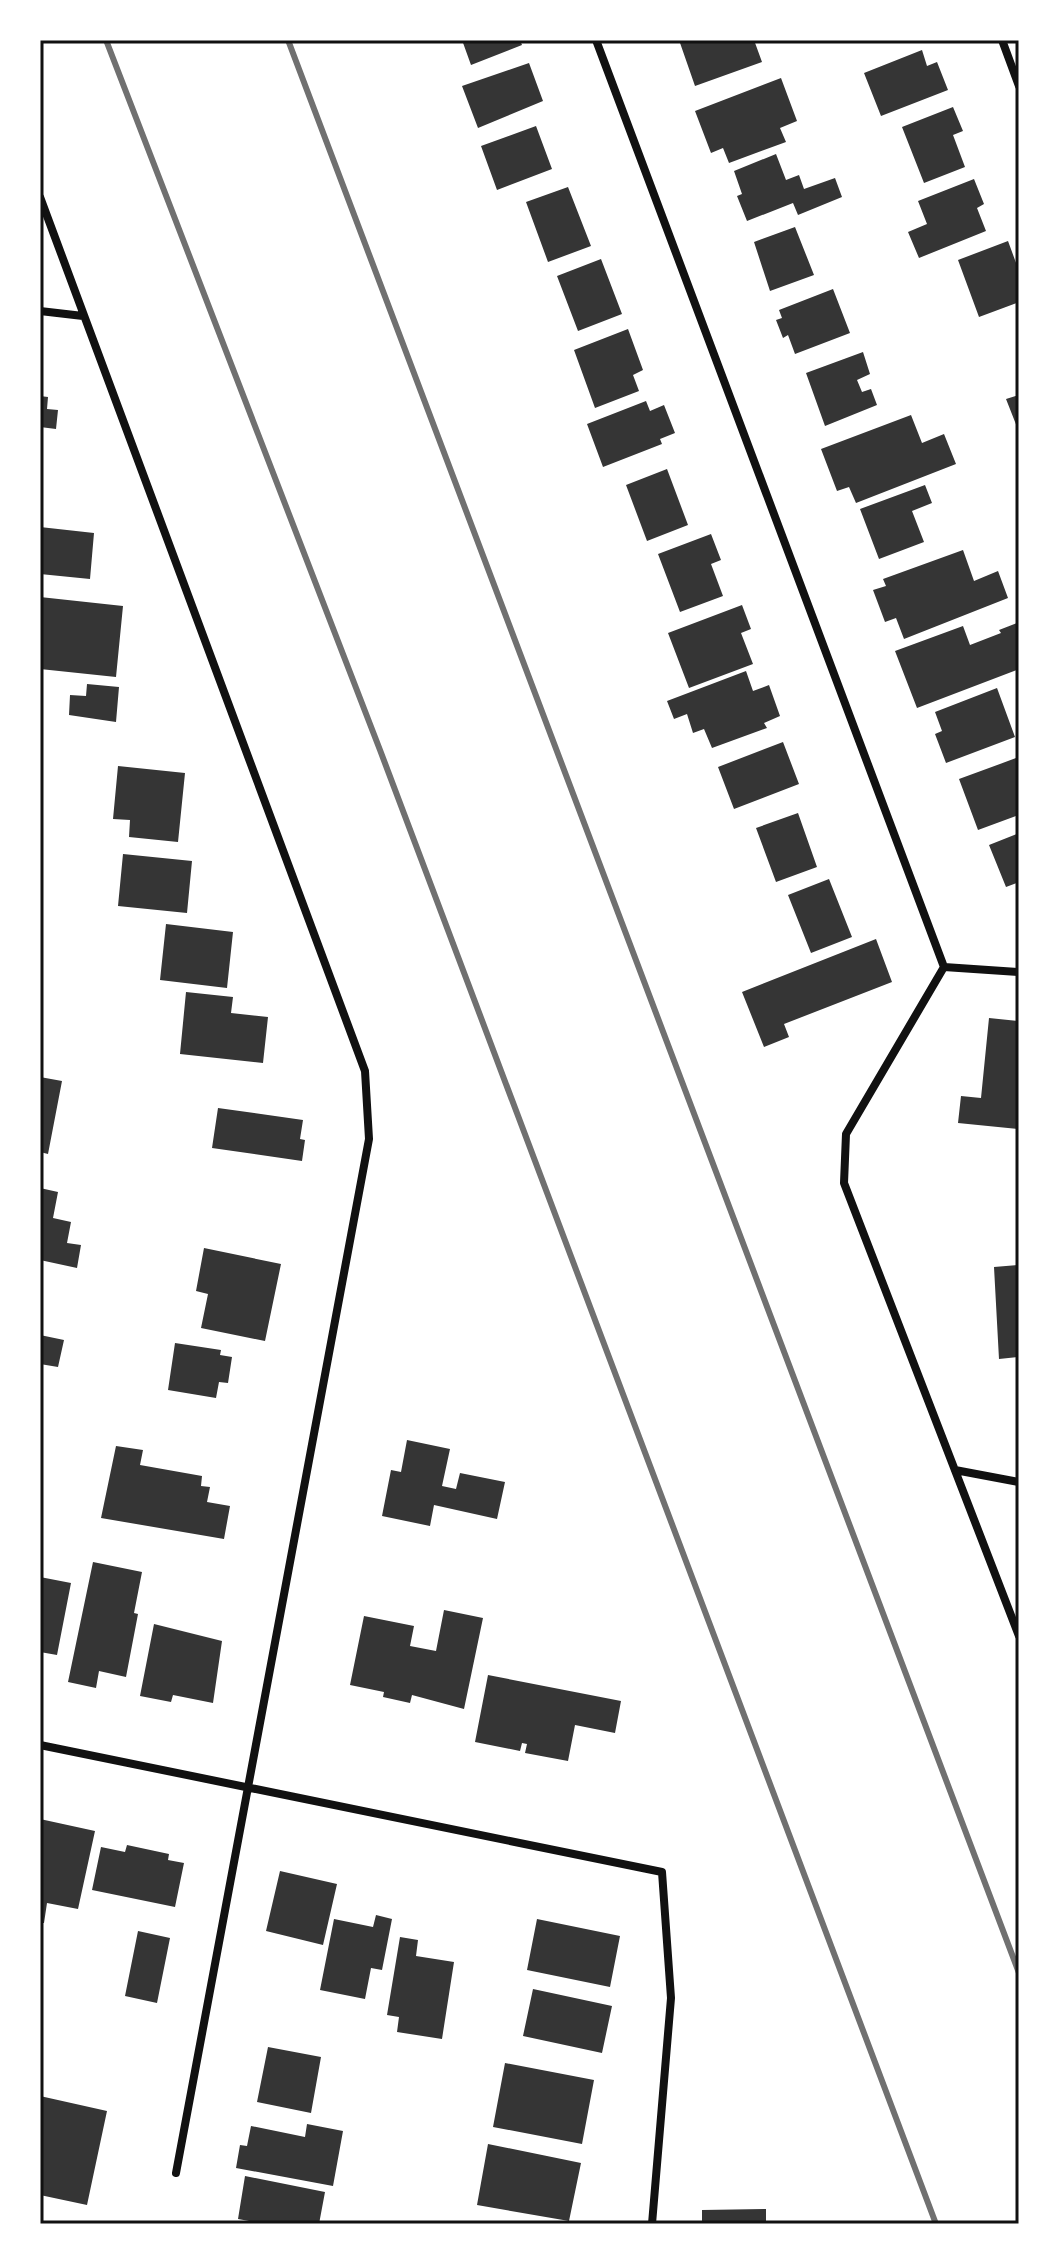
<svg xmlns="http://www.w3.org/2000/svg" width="1059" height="2264" font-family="Cabin,sans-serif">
<rect width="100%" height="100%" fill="#fff"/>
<path fill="#353535" d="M462 40H520L522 45 471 65Z
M679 40H754L762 62 695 86Z
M922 50 927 66 937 62 948 90 881 116 864 73Z
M529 63 543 101 478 128 462 86Z
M781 78 797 121 780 128 786 142 729 163 723 148 711 153 695 111Z
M953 107 963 131 953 135 965 167 924 183 902 127Z
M536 126 552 169 497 190 481 146Z
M776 154 786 180 799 175 804 189 835 178 842 197 798 215 793 203 747 221 737 196 742 194 734 171Z
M974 179 984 204 977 208 986 231 919 258 908 232 927 224 918 201Z
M568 187 591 246 548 262 526 202Z
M795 227 814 275 770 291 754 242Z
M1008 241 1019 271V302L979 317 958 260Z
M601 259 622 314 578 331 557 276Z
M833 289 850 333 795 354 788 335 783 338 776 320 782 318 779 310Z
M628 329 643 370 633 375 639 391 595 408 574 350Z
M863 352 870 374 857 380 862 392 871 389 877 405 825 426 806 373Z
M1019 395V432L1006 399Z
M40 396 48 397 47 409 58 410 56 429 40 427Z
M646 401 650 411 664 405 675 433 660 439 662 444 603 467 587 424Z
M911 415 922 443 944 434 956 464 856 503 849 487 837 491 821 449Z
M667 469 688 525 647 541 626 485Z
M925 485 932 503 912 511 924 542 879 559 860 509Z
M40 527 94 533 90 579 40 574Z
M711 534 721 560 711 564 723 596 680 612 658 554Z
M963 550 974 581 998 571 1008 598 904 639 896 618 885 622 873 590 886 586 883 579Z
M40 597 123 606 116 677 40 669Z
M742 605 751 629 741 633 753 664 689 688 668 633Z
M1017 623 1019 630V669L917 708 895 651 963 626 970 645 1001 633 999 630Z
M746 671 753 691 769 685 780 716 764 723 767 728 712 748 704 729 693 733 687 714 674 719 667 701Z
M87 684 119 687 116 722 69 715 70 695 86 696Z
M997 688 1015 737 946 763 935 734 942 731 935 712Z
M783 742 799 784 734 809 718 767Z
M1019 757V815L978 830 959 779Z
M118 766 185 773 178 842 129 837 130 820 113 819Z
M798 813 817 867 776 882 756 828Z
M1019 833V882L1006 887 989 845Z
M123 854 192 861 187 913 118 906Z
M829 879 852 937 811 953 788 895Z
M166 924 233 932 227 988 160 980Z
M876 939 892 982 784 1024 789 1037 764 1047 742 992Z
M186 992 233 997 231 1013 268 1017 263 1063 180 1054Z
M989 1018 1019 1021V1129L958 1123 961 1096 981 1098Z
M40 1077 62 1081 48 1154 40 1152Z
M218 1108 303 1120 300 1139 305 1140 302 1161 212 1148Z
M40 1188 58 1192 53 1218 71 1222 67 1243 81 1245 77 1268 40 1260Z
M204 1248 281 1264 265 1341 201 1328 208 1294 196 1291Z
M1019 1265V1357L999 1359 994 1267Z
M40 1335 64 1340 58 1367 40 1364Z
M175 1343 221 1350 220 1355 232 1357 228 1383 219 1382 216 1398 168 1390Z
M407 1440 450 1449 442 1486 456 1489 460 1473 505 1482 497 1519 434 1505 430 1526 382 1516 391 1470 401 1472Z
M116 1446 143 1450 140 1465 202 1476 201 1486 210 1487 207 1502 230 1506 224 1539 101 1518Z
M93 1562 142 1572 134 1613 138 1614 126 1677 99 1671 96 1688 68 1682Z
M40 1577 71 1583 57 1655 40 1652Z
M444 1610 483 1618 464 1709 412 1695 410 1703 383 1697 384 1692 350 1685 364 1616 414 1626 410 1646 436 1651Z
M154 1624 222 1641 213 1703 173 1695 171 1702 140 1696Z
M488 1675 621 1701 615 1733 575 1725 568 1761 525 1753 527 1744 522 1743 520 1751 475 1742Z
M40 1819 95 1831 78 1909 47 1903 44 1923H40Z
M127 1845 169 1854 168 1860 184 1863 175 1907 92 1890 101 1847 125 1852Z
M280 1871 337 1884 323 1945 266 1931Z
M376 1915 392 1919 382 1970 371 1968 365 1999 320 1990 334 1919 373 1927Z
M537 1919 620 1936 610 1987 527 1970Z
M138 1931 170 1938 157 2003 125 1996Z
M400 1937 418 1940 416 1956 454 1962 442 2039 397 2032 399 2017 387 2015Z
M533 1989 612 2006 602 2053 523 2036Z
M268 2047 321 2057 311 2113 257 2102Z
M505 2063 594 2080 582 2144 493 2127Z
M40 2096 107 2111 87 2205 40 2195Z
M307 2124 343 2131 333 2186 236 2168 240 2145 247 2146 251 2126 305 2137Z
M488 2144 581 2163 569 2221 477 2205Z
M245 2176 325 2192 319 2224H265L238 2219Z
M766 2209V2224H702V2210Z"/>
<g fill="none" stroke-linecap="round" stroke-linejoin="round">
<path stroke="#111" stroke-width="8" d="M596 40 944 967
M1002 40 1019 86
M40 197 365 1071 369 1139 176 2173
M40 311 83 316
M944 967 846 1134 844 1183 1019 1636
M944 967 1019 972
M955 1470 1019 1482
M40 1745 662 1872 671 1998 652 2224"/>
<path stroke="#707070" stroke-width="6" d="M106 40 380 750 936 2224
M288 40 1019 1973"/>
</g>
<rect width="1059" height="2264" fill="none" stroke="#ffffff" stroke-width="84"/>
<rect x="42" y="42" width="975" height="2180" fill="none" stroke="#111" stroke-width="3"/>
</svg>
